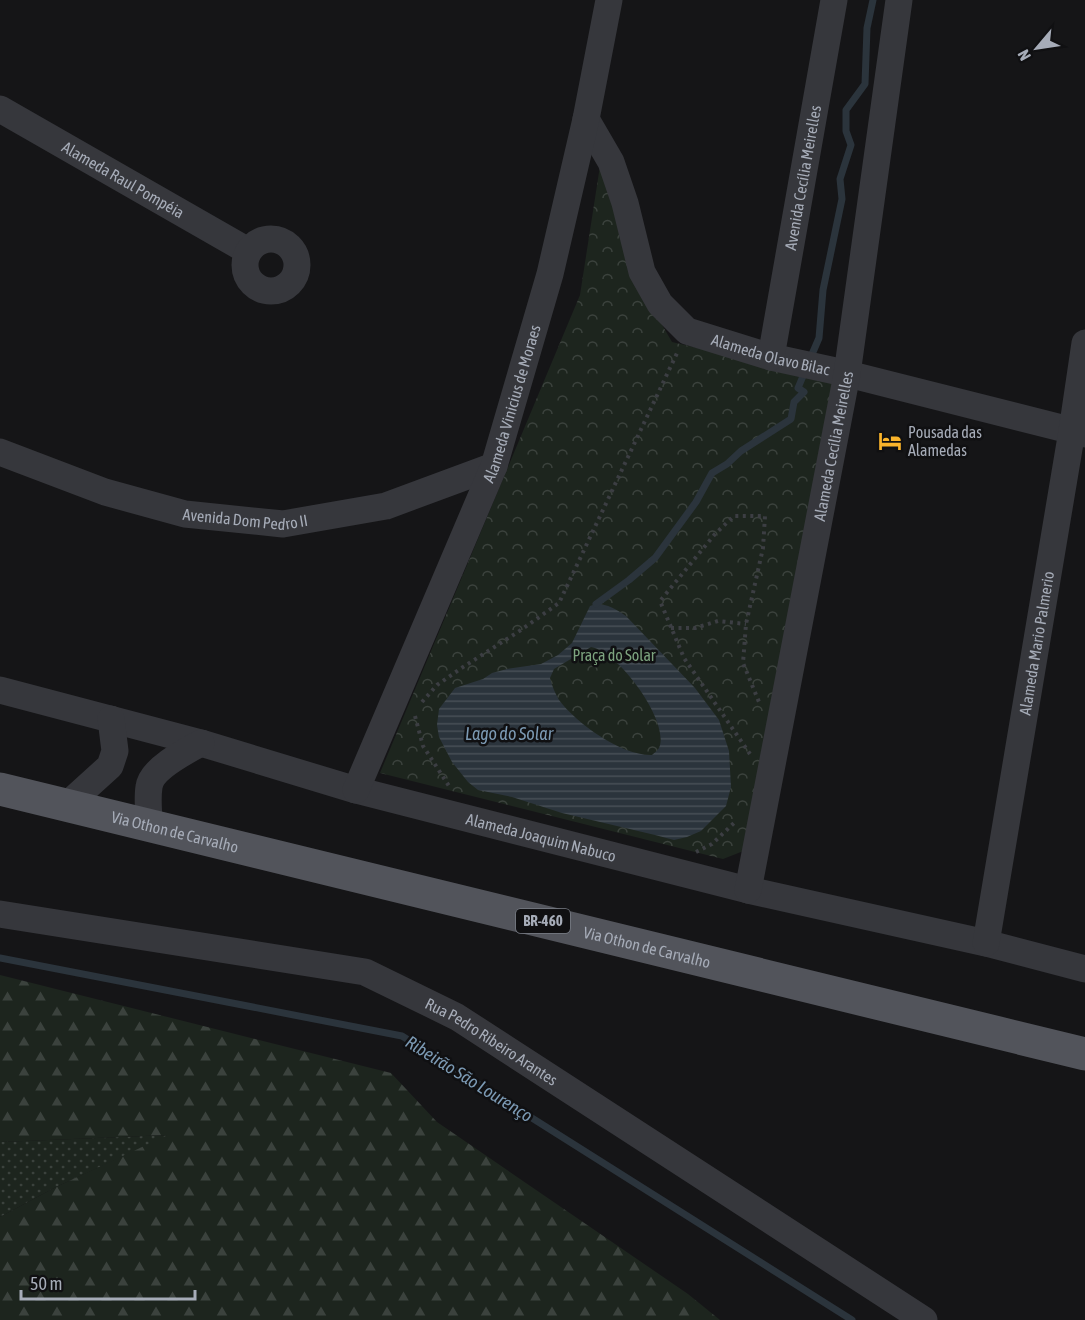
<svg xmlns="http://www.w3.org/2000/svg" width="1085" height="1320" font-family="'Asap Condensed',sans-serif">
<defs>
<pattern id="grass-dots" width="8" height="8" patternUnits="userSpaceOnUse" patternTransform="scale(1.5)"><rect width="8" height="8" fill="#1d251e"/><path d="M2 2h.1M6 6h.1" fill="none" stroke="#3b423d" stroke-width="1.8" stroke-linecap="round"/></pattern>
<pattern id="forest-firs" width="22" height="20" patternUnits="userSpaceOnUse" patternTransform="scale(1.5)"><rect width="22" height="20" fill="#1d251e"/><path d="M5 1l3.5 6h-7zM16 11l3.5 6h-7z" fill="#3b423d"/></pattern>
<pattern id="park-crowns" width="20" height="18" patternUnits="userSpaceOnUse" patternTransform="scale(1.5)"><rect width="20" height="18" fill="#1d251e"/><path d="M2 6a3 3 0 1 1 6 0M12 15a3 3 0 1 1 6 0" fill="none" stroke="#3b423d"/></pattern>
<pattern id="water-rules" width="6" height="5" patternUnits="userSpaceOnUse" patternTransform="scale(1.5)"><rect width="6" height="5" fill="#2b343c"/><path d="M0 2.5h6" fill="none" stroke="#474f56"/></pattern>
</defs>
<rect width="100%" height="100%" fill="#151517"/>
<path fill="url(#grass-dots)" d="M170 1135 56 1187 0 1217V1142Z"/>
<path fill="url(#forest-firs)" d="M0 975 391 1073 437 1122 688 1294 720 1320H0V1217L56 1187 168 1135 0 1142Z"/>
<path fill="url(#park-crowns)" d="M600 166 611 177 629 268 672 342 838 381 751 848 723 859 380 773 580 295Z"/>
<path fill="url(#water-rules)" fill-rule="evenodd" d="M596 604C608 604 616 609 626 616L695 688 719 720 729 751 731 787 726 806 701 831 687 837 674 840 655 835 562 813 512 797 478 790 468 782 452 762 439 737 437 725 439 709 455 688 483 679 492 673 507 669 541 664 558 655 572 643 590 606ZM591 647C617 650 671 722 659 748 657 751 654 753 652 755 622 756 577 724 559 700 555 693 552 686 550 678L554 669Z"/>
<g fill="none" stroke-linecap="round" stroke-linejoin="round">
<path stroke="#2b343c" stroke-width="7" d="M810 359 819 338 823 290 842 199 840 179 851 145 846 131V110L865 84 867 28 873 0
M596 604 629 580 655 558 696 502 712 473 727 464 741 451 791 419 794 402 804 392 798 388 806 369
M0 958 402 1036 852 1320"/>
<path stroke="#3c3e43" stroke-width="4" stroke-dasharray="3 4.5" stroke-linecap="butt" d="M671 628H695L718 621 746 624
M422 702 437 685 460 669 521 630 559 603 678 351
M415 716 423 746 449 786
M750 754 684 658 660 601 715 534 734 516H765L763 548 746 624 743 663 759 702
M696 852 712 844 735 822"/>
<g stroke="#36373c" stroke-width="27">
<path id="s1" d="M0 109 248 251"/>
<path id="s2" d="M586 119 611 162 625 203 642 272 660 304 687 331 771 357 840 372 1085 434"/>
<circle cx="271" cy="265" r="26"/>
<path id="s3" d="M771 357 834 0"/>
<path id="s4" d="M0 452 105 492 185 514 283 524 386 506 494 466"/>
<path id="s5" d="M0 690 201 743 356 790 748 890 986 943 1085 969"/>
<path id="s6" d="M356 790 494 466 550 274 586 119 609 0"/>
<path d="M67 805 110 766 115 751 111 719"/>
<path d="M149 825C149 813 147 799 149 787 151 769 186 751 201 743"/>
<path id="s7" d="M748 890 847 374 899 0"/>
<path id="s8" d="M0 914 365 972 457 1017 924 1320"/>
<path id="s9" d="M986 943 1072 431 1085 343"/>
</g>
<path stroke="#52545b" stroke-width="33" id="s10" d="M0 789 1085 1054"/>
</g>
<defs>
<g id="hotel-bare" transform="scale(1.8)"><path d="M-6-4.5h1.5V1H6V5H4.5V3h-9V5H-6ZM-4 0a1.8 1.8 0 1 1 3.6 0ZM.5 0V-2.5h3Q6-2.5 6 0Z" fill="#fab42b" stroke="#101012" stroke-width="2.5" paint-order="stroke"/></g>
</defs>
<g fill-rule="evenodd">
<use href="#hotel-bare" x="890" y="441"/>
</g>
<g text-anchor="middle" stroke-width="5" stroke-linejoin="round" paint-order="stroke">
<rect fill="#101012" stroke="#797d86" stroke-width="1.5" x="516" y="909" width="54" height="24" rx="4.5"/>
<g font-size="15" font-weight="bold" fill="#a6acb8">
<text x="543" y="926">BR-460</text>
</g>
<g font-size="16" fill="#a6acb8" stroke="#101012">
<text dy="6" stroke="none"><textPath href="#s3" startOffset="182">Avenida Cecília Meirelles</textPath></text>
<text dy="6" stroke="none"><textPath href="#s1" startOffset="142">Alameda Raul Pompéia</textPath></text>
<text dy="6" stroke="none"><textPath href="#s2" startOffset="326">Alameda Olavo Bilac</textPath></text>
<text dy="6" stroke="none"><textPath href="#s6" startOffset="417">Alameda Vinicius de Moraes</textPath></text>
<text dy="6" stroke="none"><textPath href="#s7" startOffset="452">Alameda Cecília Meirelles</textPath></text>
<text dy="6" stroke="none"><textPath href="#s4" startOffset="256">Avenida Dom Pedro II</textPath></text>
<text dy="6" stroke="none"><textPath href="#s9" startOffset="304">Alameda Mario Palmerio</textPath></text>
<text dy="6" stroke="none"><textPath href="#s10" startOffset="180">Via Othon de Carvalho</textPath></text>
<text dy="6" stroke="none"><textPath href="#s5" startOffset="561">Alameda Joaquim Nabuco</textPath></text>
<text dy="6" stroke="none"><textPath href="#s10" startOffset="666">Via Othon de Carvalho</textPath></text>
<text dy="6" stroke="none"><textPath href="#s8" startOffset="514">Rua Pedro Ribeiro Arantes</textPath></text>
</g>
<g font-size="16" fill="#a6acb8" stroke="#101012" text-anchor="start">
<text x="908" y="438">Pousada das<tspan x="908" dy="18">Alamedas</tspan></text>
</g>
<g font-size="16" fill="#7da47f" stroke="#101012">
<text x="614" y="661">Praça do Solar</text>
</g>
<g font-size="18" font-style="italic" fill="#7c9ab4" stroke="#101012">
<text x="509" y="740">Lago do Solar</text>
<text transform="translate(469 1079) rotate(32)" y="6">Ribeirão São Lourenço</text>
</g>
</g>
<g transform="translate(1037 48) rotate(241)" stroke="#101012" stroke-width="4.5" paint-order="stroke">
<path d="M0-4.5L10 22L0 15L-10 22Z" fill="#a6acb8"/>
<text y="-9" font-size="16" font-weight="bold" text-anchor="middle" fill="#a6acb8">N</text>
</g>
<path d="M21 1290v9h174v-9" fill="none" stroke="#a6acb8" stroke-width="3"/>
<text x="30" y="1290" font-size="18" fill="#a6acb8" stroke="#101012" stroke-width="4.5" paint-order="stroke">50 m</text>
</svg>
